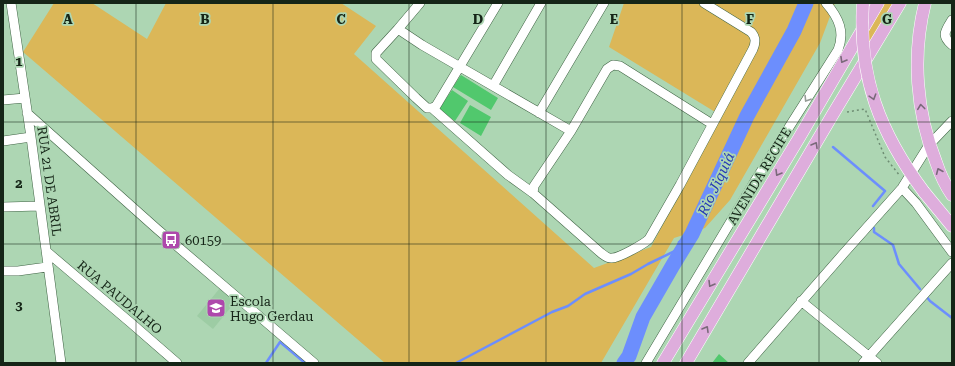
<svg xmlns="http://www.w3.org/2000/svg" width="955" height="366" font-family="'Roboto Serif',serif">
<rect width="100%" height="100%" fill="#add6b3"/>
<path fill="#9dcca4" d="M220 288 236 301 213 329 197 316Z"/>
<path fill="#dbb758" d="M54 3H92L147 39 166 3H341L376 26 354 54 594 268 651 247 720 115 609 47 624 3H835L820 43 730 200 705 228 674 238 601 363H385L23 52Z
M881 3H893L868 46 867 25Z"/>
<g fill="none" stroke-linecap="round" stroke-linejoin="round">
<path stroke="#6c8efd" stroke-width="2.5" d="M833 147 885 191 873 206
M874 228V232L893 245 899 264 920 289
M926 296 930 301 952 318
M266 363 280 342 305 363
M456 363 552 312 568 306 585 294 631 274 648 264 677 250 679 242 692 234"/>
<path stroke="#6c8efd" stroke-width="15" d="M624 363 629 356 643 317 673 265 692 234 747 116 794 31 806 3"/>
</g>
<path fill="#51c86d" d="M461 75 498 98 491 110 453 87Z
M452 90 468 101 455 121 439 109Z
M470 105 491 117 481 136 460 123Z
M719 354 729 363H712Z"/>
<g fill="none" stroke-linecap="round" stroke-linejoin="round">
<g stroke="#3f6344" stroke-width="10">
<path id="minor" d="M11 3 31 137 61 363
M420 3 398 29 422 45 571 131
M704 3 751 32C756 37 756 42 753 49L680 185 649 239C644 244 619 258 612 258 608 259 604 255 601 253L533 193 534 186 571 131 607 69 613 65 620 66 712 124
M952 20C945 31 941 36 952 45
M398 29 376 53V59L416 98 427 108H432L436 106 498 3
M493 86 541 3
M3 100 25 98
M432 108 508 175 533 193
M27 113 157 229 314 363
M539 113 604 3
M3 141 31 137
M902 188 916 203 952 252
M3 207 40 206
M46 251 131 323 177 363
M3 271H18L47 267
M801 301 877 363
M646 363 755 181 838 50C845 32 839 18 826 3
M748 363 844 253 902 188 929 145 952 121
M863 363 952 263"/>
</g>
<g stroke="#fff" stroke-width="13">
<path id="major" d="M925 3C912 55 916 112 936 162 940 174 945 185 952 195
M924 192 952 226
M663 363 799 138 878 3
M686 363 833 114 900 3"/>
</g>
<path stroke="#6e8d73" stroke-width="1.5" stroke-dasharray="2 3" stroke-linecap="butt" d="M847 112 865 109 885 157 900 176"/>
<use href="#minor" stroke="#fff" stroke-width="9"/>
<use href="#major" stroke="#deaddc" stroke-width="12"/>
<g stroke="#fff" stroke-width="13" stroke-linecap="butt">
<path id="major-bridge" d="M863 3C858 77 880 133 924 192"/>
</g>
<use href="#major-bridge" stroke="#deaddc" stroke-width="12"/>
</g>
<defs><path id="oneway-chevron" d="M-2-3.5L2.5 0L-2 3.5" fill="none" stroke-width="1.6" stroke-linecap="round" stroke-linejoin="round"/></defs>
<g stroke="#7a697a">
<use href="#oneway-chevron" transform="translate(843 60) rotate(120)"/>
<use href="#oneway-chevron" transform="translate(873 97) rotate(73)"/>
<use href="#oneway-chevron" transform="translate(921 107) rotate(-97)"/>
<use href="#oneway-chevron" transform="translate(815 145) rotate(-60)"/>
<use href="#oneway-chevron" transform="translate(939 171) rotate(-113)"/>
<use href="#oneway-chevron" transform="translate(778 173) rotate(121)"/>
<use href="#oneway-chevron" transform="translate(711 284) rotate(121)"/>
<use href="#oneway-chevron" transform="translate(706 329) rotate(-60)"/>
</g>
<use stroke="#969d97" href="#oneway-chevron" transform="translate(807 99) rotate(122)"/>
<path fill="none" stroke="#152517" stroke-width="1" stroke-opacity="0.55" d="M136 3V363M273 3V363M409 3V363M546 3V363M682 3V363M819 3V363M3 122H952M3 244H952"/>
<defs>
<g id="bus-square" transform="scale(1)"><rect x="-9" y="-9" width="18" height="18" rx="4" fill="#ae48ac" stroke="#add6b3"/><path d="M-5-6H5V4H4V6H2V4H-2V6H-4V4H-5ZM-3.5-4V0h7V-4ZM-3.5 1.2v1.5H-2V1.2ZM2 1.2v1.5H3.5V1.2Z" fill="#fff"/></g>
<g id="school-square" transform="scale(1)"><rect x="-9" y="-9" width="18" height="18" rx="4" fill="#ae48ac" stroke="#add6b3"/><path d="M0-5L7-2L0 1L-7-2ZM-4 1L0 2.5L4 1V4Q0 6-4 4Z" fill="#fff"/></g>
</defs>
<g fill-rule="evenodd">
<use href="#bus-square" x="171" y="240"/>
<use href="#school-square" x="216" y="308"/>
</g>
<g text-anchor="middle" stroke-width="3.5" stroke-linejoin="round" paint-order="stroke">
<g font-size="13" fill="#152517" stroke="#add6b3">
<text transform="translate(759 176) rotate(-59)" y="5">AVENIDA RECIFE</text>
<text transform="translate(50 181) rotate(82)" y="5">RUA 21 DE ABRIL</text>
<text transform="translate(120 297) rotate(40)" y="5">RUA PAUDALHO</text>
</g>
<g font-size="13" fill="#152517" stroke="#add6b3" text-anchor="start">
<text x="185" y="245">60159</text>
<text x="230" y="306">Escola<tspan x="230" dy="15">Hugo Gerdau</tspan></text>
</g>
<g font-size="14" font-style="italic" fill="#2437b5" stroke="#add6b3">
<text transform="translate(716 184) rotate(-65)" y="5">Rio Jiquiá</text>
</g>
</g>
<g font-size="13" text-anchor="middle" font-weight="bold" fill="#152517" stroke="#add6b3" stroke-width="3.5" stroke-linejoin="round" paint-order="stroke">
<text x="68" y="24">A</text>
<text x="205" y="24">B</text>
<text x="341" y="24">C</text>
<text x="478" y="24">D</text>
<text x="614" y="24">E</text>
<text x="750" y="24">F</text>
<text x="887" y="24">G</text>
<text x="19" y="66">1</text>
<text x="19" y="188">2</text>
<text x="19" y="310">3</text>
</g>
<rect width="955" height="366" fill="none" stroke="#152517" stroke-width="8"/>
</svg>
